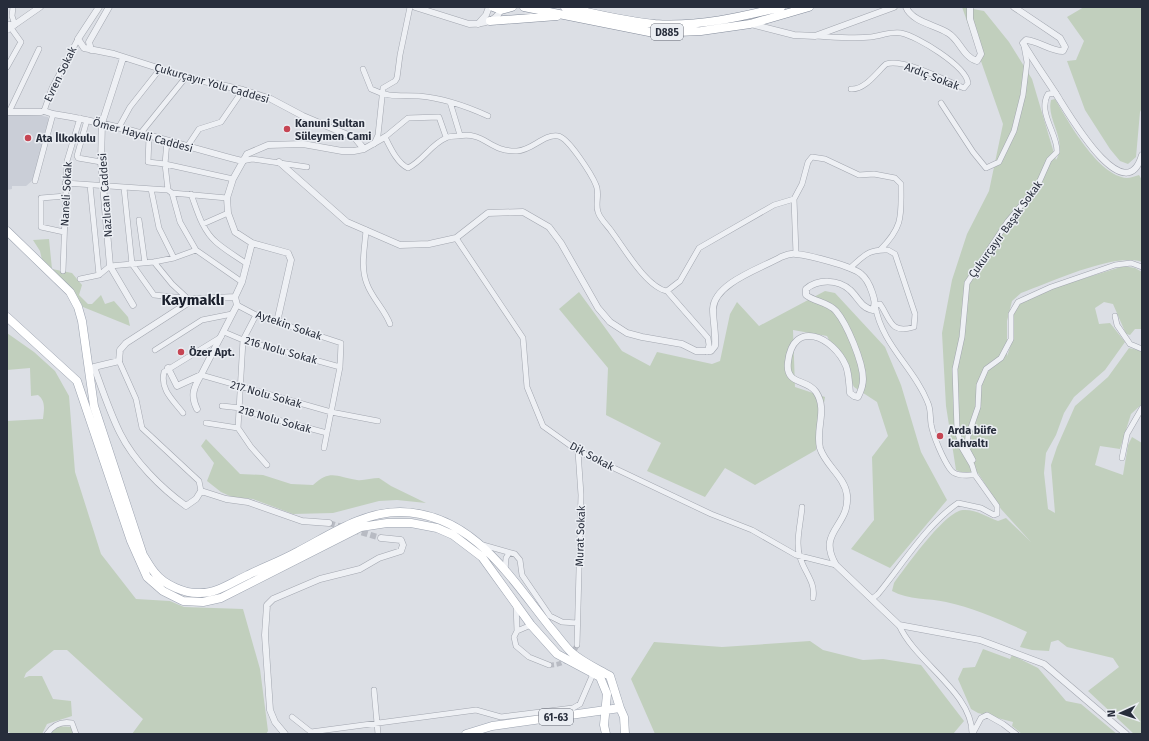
<svg xmlns="http://www.w3.org/2000/svg" width="1149" height="741" font-family="'Fira Sans',sans-serif">
<rect width="100%" height="100%" fill="#dcdfe5"/>
<path fill="#caced7" d="M7 114 43 116 48 117 49 122 33 180 26 186H12V189L7 190Z"/>
<path fill="#c1cfbd" d="M962 7 984 11 1009 42 1032 79 1056 160C1068 140 1046 120 1051 100L1055 99C1068 121 1098 176 1127 178 1130 178 1135 176 1139 175L1142 180V262C1115 252 1049 283 1021 293L1012 301 1007 321V356L1014 336 1013 314 1019 303 1053 288 1124 266 1135 268 1142 272V329H1135L1130 335 1126 334 1113 304 1104 302 1095 308 1099 324 1110 323 1125 342 1105 370 1074 397 1064 413 1056 435 1046 453 1044 473 1048 509 1055 513 1051 465 1057 447 1075 406 1108 377 1129 348 1142 351V404L1131 414 1120 449 1100 446 1095 465 1123 475 1128 445 1132 437 1142 443V734H1134L1088 691 1119 667 1113 658 1067 647 1058 640 1051 642 1049 651 1032 650 1020 647 1027 632C1001 620 974 608 946 602 928 598 909 600 892 591L894 583C906 567 945 511 963 510 976 509 987 517 998 521L1006 518 1031 542 1001 509 978 473 961 472 956 470 946 406 942 333 952 280 967 234 989 191 1003 124Z
M1084 7H1142V108L1140 112 1136 157 1128 164 1120 161 1110 149 1085 110 1067 61 1076 60 1084 41 1067 17Z
M49 239 52 269 72 273 82 285 79 295 88 304H92L101 295 105 304 114 301 128 317 130 326 83 307 71 288 42 260 40 251 33 240Z
M825 291 835 293 885 347 901 385 921 452 947 500 890 568 851 549 874 520 872 457 888 436 877 402 854 387 827 336 793 330 795 387 825 397 816 450 755 485 725 468 705 497 647 471 661 443 606 415 608 368 559 309 579 292 622 351 650 366 657 352 712 364 720 361 730 314 737 302 759 326Z
M7 333 34 352 55 371 69 396 75 472 101 554 136 599 170 601 184 607 243 609 260 669 268 731 266 734H132L143 719 67 650H54L26 673 24 678 29 676H42L53 699 71 701 72 716 47 724 42 734H12L7 731V421L43 419C44 410 46 401 38 395L31 396 30 368 7 370Z
M206 439 240 474 263 475 291 484 313 485C331 469 336 477 357 480 363 481 372 478 379 478L391 486 426 503 397 500 379 501 333 513 293 514 253 499 232 497 221 492 207 481 214 463 201 446Z
M810 641 823 650 863 660 883 659 921 665 964 721 953 734H655L631 679 654 642 722 647Z
M983 649 1010 659 1012 655 1038 668 1066 701 1081 704 1117 734H1022L1012 726 1013 722 978 713 971 709 958 679 963 668 975 667Z
M53 726 74 727 73 734H49Z"/>
<g fill="none" stroke-linecap="round" stroke-linejoin="round">
<path stroke="#b8bbc3" stroke-width="5" stroke-dasharray="5 2.5" stroke-linecap="butt" d="M549 665C565 665 571 658 577 645"/>
<path stroke="#b8bbc3" stroke-width="6" stroke-dasharray="6 3" stroke-linecap="butt" d="M329 523 345 528
M353 530 381 538"/>
<g stroke="#a2a6af" stroke-width="6">
<path id="minor" d="M7 24 15 25 12 16 13 7
M816 36C834 37 853 39 871 37 880 36 892 31 901 33 917 36 966 66 968 83L964 88C946 81 904 58 886 64 877 72 865 90 851 89
M7 67 21 42 11 28
M363 69 371 89C389 98 400 95 419 96 443 98 466 106 488 116
M450 102 460 135
M941 103 973 152 986 168 999 162 1014 131 1023 95 1027 62 1024 46
M44 111 52 88 78 39
M9 112 39 49
M87 120 77 156 78 158 101 162
M119 127 130 107 160 69
M140 134 186 77
M149 137 148 162 165 164 233 179
M446 137 439 117 408 118 385 137C390 147 397 163 408 168 423 161 431 144 446 138 449 136 454 136 458 136 486 131 488 152 517 151 533 150 543 134 558 136 568 137 592 175 596 185 600 193 595 204 598 212 600 219 608 226 612 232 624 248 647 288 667 291L680 281 699 248 774 205 794 199
M167 141 165 164 168 190 172 193 180 222 196 250 242 282
M374 144 378 135 383 88 395 81 397 78 400 55 410 7
M187 147 199 129 221 122 243 90
M242 161 252 159 307 167
M35 181 53 114
M65 183 168 190
M90 185 99 275
M124 188 132 264 154 295 194 299
M151 189 159 228 174 258
M172 193 227 198
M191 194C197 210 202 230 216 242 225 250 237 257 247 264
M139 220 145 263
M203 224 228 213
M366 230C365 247 360 267 367 284 372 298 385 310 390 324
M64 232 41 227V198L66 196
M456 238 523 338 527 387 543 426 578 451 711 514 752 530 796 555 836 565
M796 254 794 199 802 184 808 162 812 157 825 159 859 175 874 174 895 178 901 184C901 215 904 226 880 250
M154 262 172 284 186 297
M850 268C864 256 868 249 888 250L895 254 915 314 914 327C890 335 890 318 880 304L875 305C882 346 914 367 928 403 931 410 930 417 931 424 933 436 943 459 950 469 955 477 967 475 975 475
M63 271 67 161 80 118
M80 279 99 275 110 266 154 262 174 258 196 250
M667 291 708 338 709 345 707 352
M237 305 256 315 341 343 340 367 324 448
M256 315 243 340 238 428 251 447 267 465
M1115 316 1117 325 1130 344 1142 349
M224 332 243 340 340 367
M155 350 202 320 232 314
M119 361 136 399 142 428 199 481 201 491
M201 375 331 412 378 421
M222 406 241 408 244 411 327 433
M183 413C173 400 160 390 164 372L221 337
M206 423 238 428
M1122 458 1127 434 1142 408
M973 460 967 449 968 436 978 407 979 385 986 369 1001 358 1011 339V314L1018 302 1051 287 1115 265 1131 263 1142 267
M802 507C801 522 795 543 800 557 804 572 816 582 813 598
M483 545 515 554 520 560 522 575 550 616 562 622 577 623
M505 570 506 558 509 553
M872 599 878 594C902 565 927 524 958 503L981 508 994 515 997 514V506L975 475 972 465 962 448 957 430 955 369 962 337 967 283 1008 221 1037 187 1049 160 1057 152C1058 134 1037 113 1048 94L1056 93
M516 604 517 631 514 637 516 646 529 657 549 665
M899 625C915 662 973 693 972 734
M517 631 531 625
M577 645 581 495 578 451
M374 690 378 734
M292 717 311 732 476 710 501 717 573 708 580 704 593 674
M973 733 981 718 987 715 1003 724 1016 734
M47 734C53 725 61 721 72 723L76 734"/>
</g>
<g stroke="#a2a6af" stroke-width="7">
<path id="tertiary" d="M99 7 78 39 84 48 114 54 186 77 243 90 271 99 303 116 355 138 364 149
M415 7 469 24C482 24 495 22 501 10
M906 7C912 22 936 25 948 33 960 40 963 57 977 61L981 54 970 19V7
M1014 7 1060 38 1065 47 1063 51C1050 51 1039 41 1026 40L1023 43C1033 60 1045 77 1056 94 1067 111 1125 213 1142 155
M478 24 486 15 489 7
M751 24 794 35 815 36 894 7
M7 30 40 7
M91 50 89 42 109 7
M123 58 102 123 101 162 110 266 133 305
M44 111 53 114C118 124 179 145 242 161
M7 112H41
M279 162 347 222 400 245 429 244 456 238 488 213 523 212 549 227 561 243 598 308 610 322 627 333 642 337 682 344 696 351H711L715 346C716 333 713 321 713 309 714 283 762 268 781 257 786 255 791 253 796 254 808 255 852 266 861 274 866 278 870 286 872 292 874 298 876 303 873 310 861 308 858 297 850 290 838 279 818 279 806 289V295C815 302 828 302 836 311 847 324 863 362 863 379 863 386 861 391 858 397L854 396 850 393C849 383 849 374 846 366 834 337 793 318 788 362 785 386 807 378 816 392 828 410 815 429 820 448 825 465 845 477 847 495 850 527 816 531 836 565L899 625 980 640 1044 664 1126 734
M252 243 288 253 291 260 277 322
M235 297 242 282 252 243 235 232 228 213 227 198 233 179 247 154 268 145 303 144 342 151H354L364 149 385 137
M168 368 177 386 201 375 237 305 235 297 194 299 126 343 120 350 119 361 94 367C102 389 110 413 120 433 134 461 161 488 186 506L196 499 201 491 226 499 248 502 302 521 329 523
M197 409C190 395 194 387 201 375
M285 734 275 722 270 710 265 635 267 605 273 599 320 579 360 569 379 558 401 551 403 545 401 540 381 538"/>
</g>
<g stroke="#9ca3b0" stroke-width="9">
<path id="primary" d="M7 231 70 292 78 307 82 321 94 406 143 555C147 561 150 567 155 573 164 585 186 594 200 593 218 593 232 582 248 575 264 567 281 561 297 552 330 535 362 512 400 512 472 513 510 577 550 627 557 635 564 645 571 652 582 662 598 669 610 676L620 708
M7 317 77 381 131 541 147 577 163 591 183 601 203 602 221 598 361 527 387 523H411L437 528 453 535 482 557 531 625 557 654 600 677 607 694 604 725 606 734
M466 734 492 726 620 708 624 717 625 734"/>
</g>
<g stroke="#848c9b" stroke-width="9">
<path id="trunk" d="M493 7 501 10 512 7
M524 7 654 33 701 31 750 24 809 7
M565 7C594 14 624 21 655 24 697 27 741 17 781 7
M490 21 557 16"/>
</g>
<use href="#minor" stroke="#eef0f4" stroke-width="5"/>
<use href="#tertiary" stroke="#eef0f4" stroke-width="6"/>
<use href="#primary" stroke="#fff" stroke-width="8"/>
<use href="#trunk" stroke="#fff" stroke-width="8"/>
</g>
<g fill="#c64553" stroke="#ebeef3" stroke-width="1.5">
<circle cx="287" cy="129" r="4"/>
<circle cx="28" cy="138" r="4"/>
<circle cx="181" cy="352" r="4"/>
<circle cx="940" cy="436" r="4"/>
</g>
<g text-anchor="middle" stroke-width="3" stroke-linejoin="round" paint-order="stroke">
<g fill="#ebeef3" stroke="#626772" stroke-width="1">
<rect x="651" y="24" width="32" height="16" rx="3"/>
<rect x="539" y="709" width="34" height="16" rx="3"/>
</g>
<g font-size="10" font-weight="bold" fill="#272d3b">
<text x="667" y="36">D885</text>
<text x="556" y="721">61-63</text>
</g>
<g font-size="11" fill="#272d3b" stroke="#ebeef3">
<text transform="translate(60 74) rotate(-64)" y="4">Evren Sokak</text>
<text transform="translate(932 76) rotate(21)" y="4">Ardıç Sokak</text>
<text transform="translate(212 83) rotate(16)" y="4">Çukurçayır Yolu Caddesi</text>
<text transform="translate(143 135) rotate(15)" y="4">Ömer Hayali Caddesi</text>
<text transform="translate(66 194) rotate(-87)" y="4">Naneli Sokak</text>
<text transform="translate(105 195) rotate(-94)" y="4">Nazlıcan Caddesi</text>
<text transform="translate(1005 229) rotate(-54)" y="4">Çukurçayır Başak Sokak</text>
<text transform="translate(289 325) rotate(19)" y="4">Aytekin Sokak</text>
<text transform="translate(281 350) rotate(16)" y="4">216 Nolu Sokak</text>
<text transform="translate(266 394) rotate(16)" y="4">217 Nolu Sokak</text>
<text transform="translate(275 419) rotate(16)" y="4">218 Nolu Sokak</text>
<text transform="translate(592 456) rotate(28)" y="4">Dik Sokak</text>
<text transform="translate(580 536) rotate(-88)" y="4">Murat Sokak</text>
</g>
<g font-size="11" font-weight="bold" fill="#272d3b" stroke="#ebeef3" text-anchor="start">
<text x="295" y="127">Kanuni Sultan<tspan x="295" dy="13">Süleymen Cami</tspan></text>
<text x="36" y="142">Ata İlkokulu</text>
<text x="189" y="356">Özer Apt.</text>
<text x="948" y="434">Arda büfe<tspan x="948" dy="13">kahvaltı</tspan></text>
</g>
<g font-size="15" font-weight="bold" fill="#191e2b" stroke="#ebeef3">
<text x="193" y="305">Kaymaklı</text>
</g>
</g>
<rect width="1149" height="741" fill="none" stroke="#272d3b" stroke-width="16"/>
<g transform="translate(1121 713) rotate(267)" stroke="#ebeef3" stroke-width="3" paint-order="stroke">
<path d="M0-3L7 15L0 10L-7 15Z" fill="#272d3b"/>
<text y="-6" font-size="11" font-weight="bold" text-anchor="middle" fill="#272d3b">N</text>
</g>
</svg>
